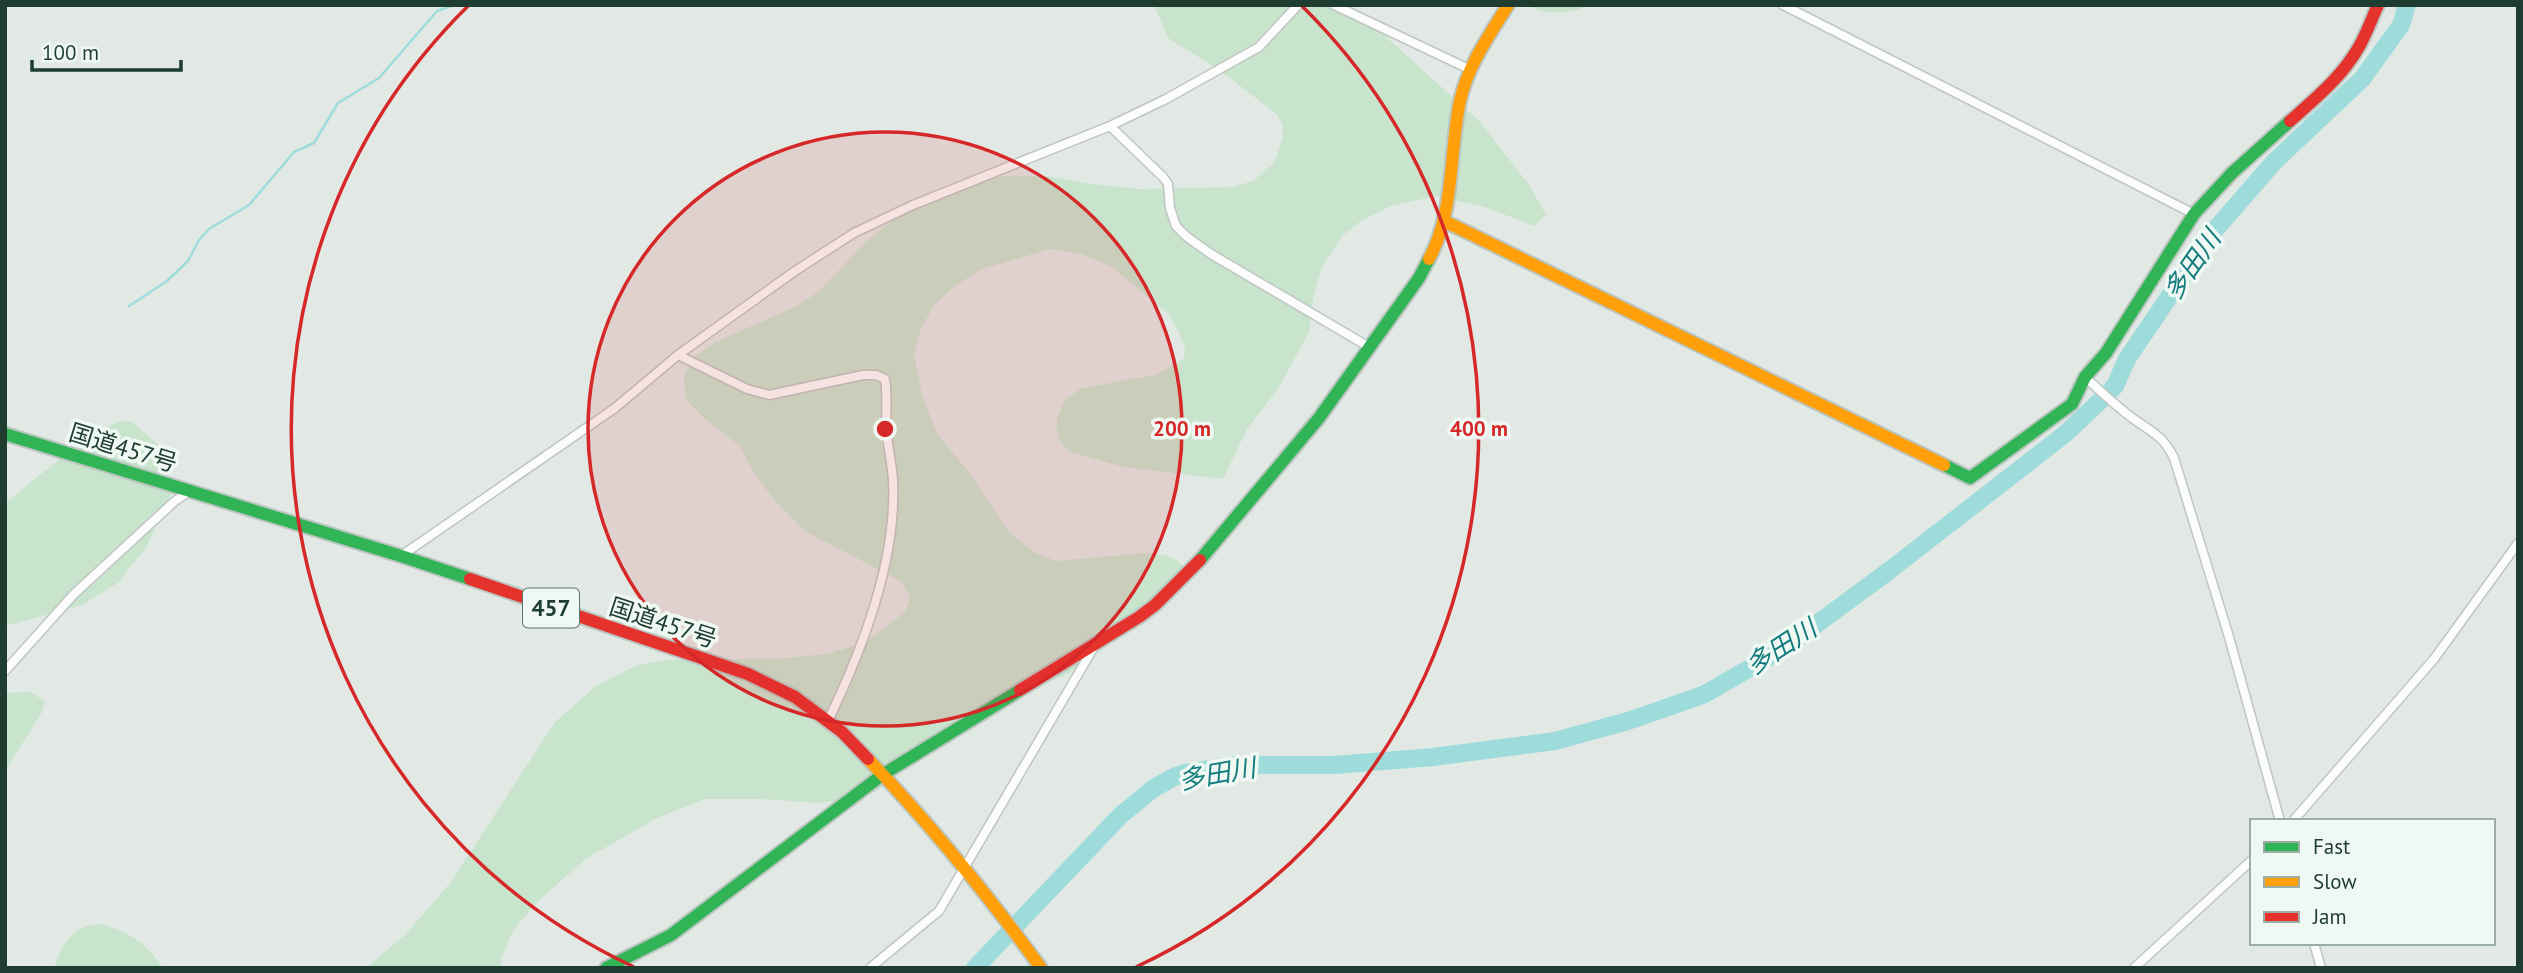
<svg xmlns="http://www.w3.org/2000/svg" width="2523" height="973" font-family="'PT Sans','Noto Sans JP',sans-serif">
<rect width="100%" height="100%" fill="#e2e9e5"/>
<path fill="#c9e4cd" d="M1154 5H1351L1480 122 1530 186 1546 215 1534 226 1485 207 1436 196 1391 206 1361 221 1342 236 1321 269 1313 299 1309 332 1278 389 1247 429 1223 479 1124 467 1070 452 1060 441 1056 426 1059 413 1065 400 1082 388 1156 375 1184 358 1185 350 1180 334 1168 314 1112 267 1081 254 1050 249 982 269 955 286 934 305 920 331 914 354 922 395 937 434 969 472 1010 533 1035 553 1056 561 1146 553 1166 555 1178 561 1186 571 1159 605 1069 673 996 706 913 760 887 784 866 797 819 803 762 799H705L659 817 587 858 537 902 513 931 502 957 500 968H366L405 935 451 882 555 722 596 686 635 666 665 660 775 659 827 654 866 642 906 611 910 597 902 582 805 531 776 502 754 473 740 446 704 418 686 400 684 377 693 357 716 342 795 307 818 292 869 239 906 210 975 179 1009 176H1047L1085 183 1139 189 1233 187 1253 181 1274 163 1283 138 1282 123 1276 114 1221 71 1168 38Z
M1525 5H1590C1568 15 1547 15 1525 5Z
M120 421 132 422 161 447 167 468 171 494 147 546 119 582 82 605 5 626V503L91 434Z
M30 692 45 701 41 714 5 771V693Z
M100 924C134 934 142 941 164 968H54C63 942 72 926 100 924Z"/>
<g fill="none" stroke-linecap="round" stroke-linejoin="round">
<path stroke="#9edcdb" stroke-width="2.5" d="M129 306 167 281 188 261 199 240 209 229 249 205 294 152 314 143 338 103 379 78 437 11 454 5"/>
<path stroke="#9edcdb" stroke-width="18" d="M975 968 1121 815 1154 788 1174 777 1185 773 1236 765H1335L1433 757 1555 741 1628 721 1703 695 1783 649 1890 570 2065 434 2100 401 2115 386 2127 359 2213 232 2274 162 2362 79 2401 25 2407 5"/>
<g stroke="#bfc6c2" stroke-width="11">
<path id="street" d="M1334 5 1469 69
M1783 5 2194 214
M1110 126 1163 177 1168 184 1170 208 1176 226 1187 237 1211 254 1369 347
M678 355 747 389 769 395 863 375H876L885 379C888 397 885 415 887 433 888 449 892 464 893 480 897 561 862 650 828 721
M2085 377C2100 391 2115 405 2131 417 2151 432 2162 434 2174 458L2229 637 2280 821
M401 556 615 408 678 355 795 271 854 233 913 205 1110 126 1166 99 1259 47 1298 5
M5 671 74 594 175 501 190 491
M2293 821 2434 659 2518 543
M2314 943 2321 968
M870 968 939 911 1094 647
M2134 968 2252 860"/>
</g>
<g stroke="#bbc5c0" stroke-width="16">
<path id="fast" d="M5 434 401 556 470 579
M1944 465 1970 478 2072 404 2085 377 2106 353 2194 214 2232 173 2290 121
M1200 560 1319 418 1419 278 1429 259
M606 968 671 935 882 775 1020 690"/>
</g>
<g stroke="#bbc5c0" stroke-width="16">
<path id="slow" d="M1444 221 1944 465
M1429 259C1455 211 1449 153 1460 101 1468 65 1489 36 1508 5
M868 759C930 824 988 895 1041 968"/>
</g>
<g stroke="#bbc5c0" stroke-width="16">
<path id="jam" d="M2290 121C2316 98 2343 76 2360 45 2367 32 2372 18 2378 5
M470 579 748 674 795 697 842 732 868 759
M1020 690 1139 617 1155 605 1200 560"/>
</g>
<use href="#street" stroke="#fbfcfb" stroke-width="8"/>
<use href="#fast" stroke="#30b455" stroke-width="12"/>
<use href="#slow" stroke="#ff9f0a" stroke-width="12"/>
<use href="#jam" stroke="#e5322d" stroke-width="12"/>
</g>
<circle cx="885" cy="429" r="297" fill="#d62828" fill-opacity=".12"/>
<g fill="none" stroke="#d62828" stroke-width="3.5">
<circle cx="885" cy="429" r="297"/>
<path d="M634 967A594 594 0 0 1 469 5M1301 5A594 594 0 0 1 1136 967"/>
</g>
<g text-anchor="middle" stroke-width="7" stroke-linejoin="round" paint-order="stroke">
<rect fill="#eff8f2" stroke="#5d756a" stroke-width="2" x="523" y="588.5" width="56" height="39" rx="5"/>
<g font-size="23" font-weight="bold" fill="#1e3d30">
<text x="551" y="616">457</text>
</g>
<g font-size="24" fill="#1e3d30" stroke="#eff8f2">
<text transform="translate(123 448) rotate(17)" y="8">国道457号</text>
<text transform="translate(663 623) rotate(18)" y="8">国道457号</text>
</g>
<g font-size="26" font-style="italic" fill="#137c7e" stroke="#eff8f2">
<text transform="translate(2192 265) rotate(-55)" y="9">多田川</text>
<text transform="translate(1781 647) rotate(-33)" y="9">多田川</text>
<text transform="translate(1217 774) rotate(-10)" y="9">多田川</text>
</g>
</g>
<circle cx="885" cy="429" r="10" fill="#d62828" stroke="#eff8f2" stroke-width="3.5"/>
<g font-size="21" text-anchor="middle" font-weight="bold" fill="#d62828" stroke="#eff8f2" stroke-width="7" stroke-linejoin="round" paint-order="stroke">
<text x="1182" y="436">200 m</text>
<text x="1479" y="436">400 m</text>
</g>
<rect width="2523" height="973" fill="none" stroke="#1e3d30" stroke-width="14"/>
<rect x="2250" y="819" width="245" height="126" fill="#eff8f2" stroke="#9bada4" stroke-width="2"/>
<rect x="2264" y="842" width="35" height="10" fill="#30b455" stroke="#9bada4" stroke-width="2"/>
<text x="2313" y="854" font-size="21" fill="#1e3d30">Fast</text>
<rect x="2264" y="877" width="35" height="10" fill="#ff9f0a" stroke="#9bada4" stroke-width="2"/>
<text x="2313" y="889" font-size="21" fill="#1e3d30">Slow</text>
<rect x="2264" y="912" width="35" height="10" fill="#e5322d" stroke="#9bada4" stroke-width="2"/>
<text x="2313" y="924" font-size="21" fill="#1e3d30">Jam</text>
<path d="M32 60v10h149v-10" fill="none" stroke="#1e3d30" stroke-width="3.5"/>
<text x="42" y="60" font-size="21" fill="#1e3d30" stroke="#eff8f2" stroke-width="5" paint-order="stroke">100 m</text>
</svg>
